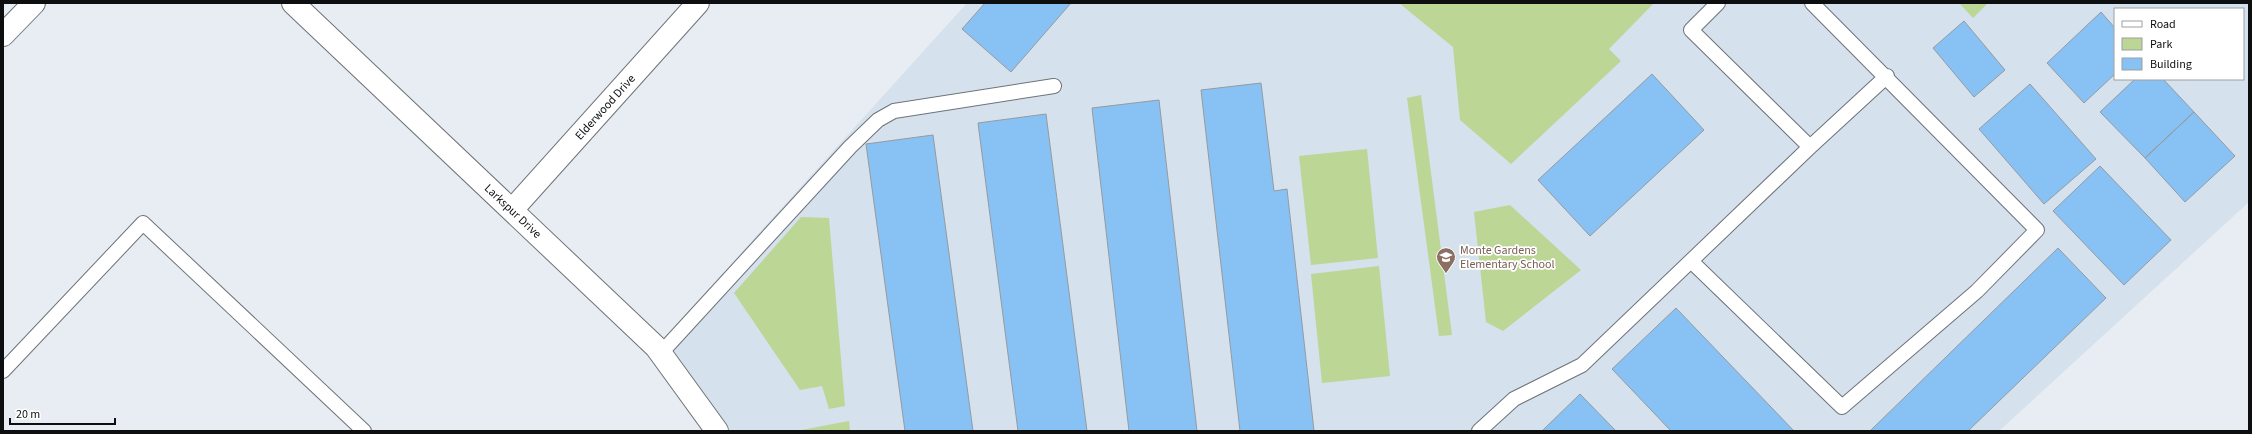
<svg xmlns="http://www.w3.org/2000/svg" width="2252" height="434" font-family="'Source Sans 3',sans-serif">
<rect width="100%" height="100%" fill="#e7edf2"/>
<path fill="#d5e1ec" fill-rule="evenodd" d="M967 3H2249V202L1999 431H717L656 347ZM2115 9H2243V79H2115Z"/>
<path fill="#bcd696" d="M1399 3H1654L1609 49 1621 61 1511 164 1460 120 1453 47Z
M1959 3H1988L1973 18Z
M1421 95 1452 335 1439 336 1407 98Z
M1367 149 1378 258 1311 265 1299 156Z
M1510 205 1581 270 1503 331 1486 322 1474 212Z
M801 217 829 218 845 406 829 409 822 386 800 390 734 293Z
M1379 266 1390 376 1322 383 1311 274Z
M849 421 850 431H796Z"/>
<path fill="#88c2f4" stroke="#959a9f" d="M985 3H1071L1011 72 962 29Z
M2101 12 2115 28V74L2084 103 2047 63Z
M1964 21 2005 70 1974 97 1933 48Z
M1652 74 1704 130 1590 236 1538 180Z
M2135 79H2163L2194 112 2145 158 2100 112Z
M1261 83 1274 191 1287 189 1314 431H1240L1201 90Z
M2030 84 2096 159 2044 204 1979 129Z
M1159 100 1197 431H1129L1092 108Z
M2194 112 2235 156 2185 202 2145 158Z
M1046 114 1087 431H1018L978 123Z
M933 135 973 431H905L866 144Z
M2100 166 2171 240 2124 285 2053 211Z
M2058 248 2106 298 1968 431H1872L1871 430Z
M1676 308 1794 431H1671L1612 369Z
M1580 394 1616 431H1542Z"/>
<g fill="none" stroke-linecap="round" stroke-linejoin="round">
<g stroke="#6e7378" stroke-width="16">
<path id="service" d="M1718 3 1691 30 1810 147
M1692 262 1842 407 1977 291 2037 230 1812 3
M661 353 850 147 878 120 894 111 1054 86
M3 371 143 223 364 431
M1479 431 1514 399 1582 365 1810 147 1887 76"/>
</g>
<g stroke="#6e7378" stroke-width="24">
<path id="minor" d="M293 3 656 347 717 431
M512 210 698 3"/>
</g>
<g stroke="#6e7378" stroke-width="24">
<path id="tertiary" d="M3 35 34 3"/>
</g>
<use href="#service" stroke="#fff" stroke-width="14"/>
<use href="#minor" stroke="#fff" stroke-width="22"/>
<use href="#tertiary" stroke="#fff" stroke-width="22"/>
</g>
<defs>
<g id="school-pin" transform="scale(1)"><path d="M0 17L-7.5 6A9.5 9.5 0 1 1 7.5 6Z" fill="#8d6e63" stroke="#fff"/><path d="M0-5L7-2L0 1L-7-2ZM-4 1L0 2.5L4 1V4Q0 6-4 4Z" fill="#fff"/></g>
</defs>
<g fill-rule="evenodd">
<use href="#school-pin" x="1446" y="257"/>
</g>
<g text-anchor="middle" stroke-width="3.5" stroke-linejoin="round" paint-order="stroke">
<g font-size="12" fill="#0c0e10" stroke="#fff">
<text transform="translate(605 107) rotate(-48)" y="4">Elderwood Drive</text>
<text transform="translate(513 211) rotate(43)" y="4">Larkspur Drive</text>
</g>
<g font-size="12" fill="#785e54" stroke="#fff" text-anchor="start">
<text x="1460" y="254">Monte Gardens<tspan x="1460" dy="14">Elementary School</tspan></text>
</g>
</g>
<rect width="2252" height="434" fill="none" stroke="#0c0e10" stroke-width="8"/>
<rect x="2114" y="8" width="130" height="72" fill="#ffffff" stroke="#9e9f9f"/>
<rect x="2122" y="21" width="20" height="6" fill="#ffffff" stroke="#9e9f9f"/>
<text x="2150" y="28" font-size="12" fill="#0c0e10">Road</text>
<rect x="2122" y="38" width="20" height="12" fill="#bcd696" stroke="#9e9f9f"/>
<text x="2150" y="48" font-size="12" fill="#0c0e10">Park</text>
<rect x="2122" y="58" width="20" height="12" fill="#88c2f4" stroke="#9e9f9f"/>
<text x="2150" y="68" font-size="12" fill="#0c0e10">Building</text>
<path d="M10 418v6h105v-6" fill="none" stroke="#0c0e10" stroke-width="2"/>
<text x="16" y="418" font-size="12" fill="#0c0e10" stroke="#ffffff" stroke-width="3" paint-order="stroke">20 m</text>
</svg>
